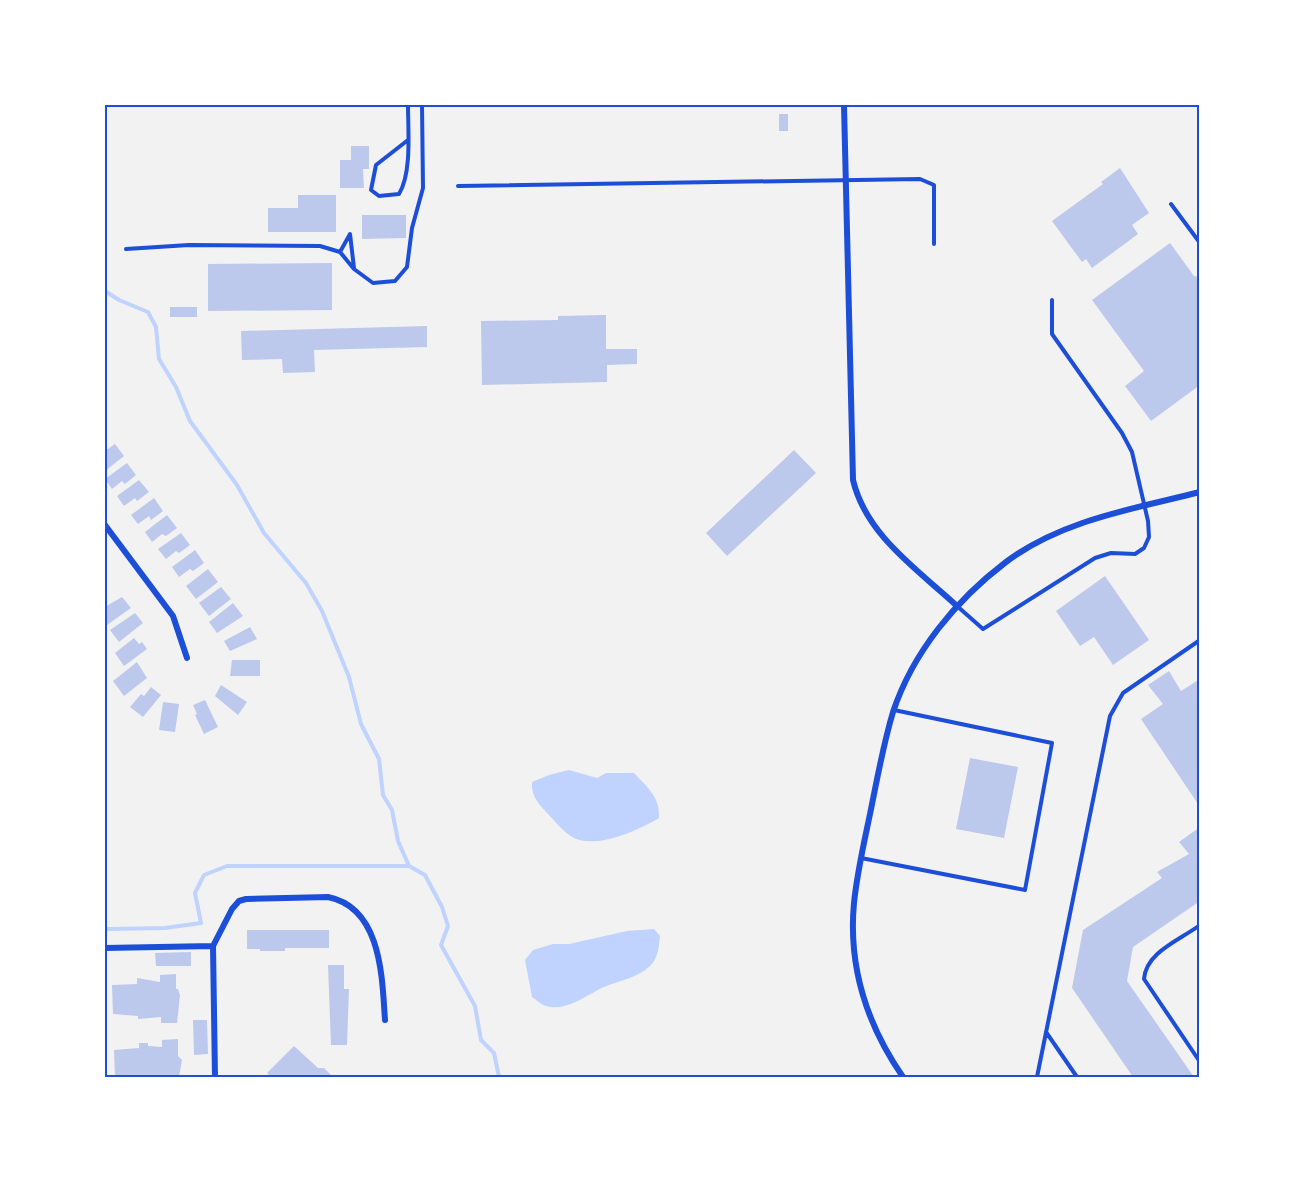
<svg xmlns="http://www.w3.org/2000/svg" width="1305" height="1182" font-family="Karla,sans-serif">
<rect width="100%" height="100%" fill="#f2f2f2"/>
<path fill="#bfd3fe" d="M569 770 597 778 606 773H634C648 788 660 797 659 818 638 830 605 846 579 840 567 837 556 822 547 813 538 803 531 796 532 782L549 775Z
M654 929 660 936C659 946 658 959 650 966 638 978 620 980 604 987 586 995 564 1014 543 1005 540 1003 535 999 532 997L525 960 533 950 553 944H569L627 931Z"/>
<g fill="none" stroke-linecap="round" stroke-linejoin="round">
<path stroke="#bfd3fe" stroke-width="4" d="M105 291 119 300 148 312 156 327 159 359 176 387 190 421 237 485 264 533 306 583 322 611 349 677 361 724 379 759 383 795 392 810 398 841 409 866 425 875 442 907 448 926 441 945 475 1006 481 1040 494 1053 499 1077
M105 929 165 928 201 923 195 893 204 875 227 866H409"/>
</g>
<path fill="#bdc9ec" d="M779 114H788V131H779Z
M351 146H369V169H363L364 188H340V160H351Z
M1120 168 1149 213 1132 225 1138 234 1092 268 1086 259 1082 262 1052 221 1103 184 1101 182Z
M298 195H336V232H268V208H298Z
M362 215H406V238L362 239Z
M1170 243 1194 276 1200 277V385L1151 421 1125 386 1144 371 1092 300Z
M332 263V310L208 311V264Z
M170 307H197V317H170Z
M606 315V349H637V364L607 365V382L482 385 481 321 558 320V316Z
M427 326V347L314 350 315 372 283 373 282 359 242 360 241 331Z
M115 444 124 456 105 471V451Z
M794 450 816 473 727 556 706 533Z
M127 463 136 475 125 484 122 481 112 489 105 479Z
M139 480 149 492 137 501 135 498 124 506 117 496Z
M154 498 163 511 151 520 149 516 138 524 131 515Z
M167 515 177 528 166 536 162 534 152 542 145 532Z
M181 533 190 545 179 553 176 551 166 559 158 549Z
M195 550 204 563 193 571 190 569 179 577 172 567Z
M208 569 218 582 196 599 186 586Z
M1105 576 1149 640 1113 665 1094 637 1080 646 1056 611Z
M221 587 231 599 209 616 199 603Z
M122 597 131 608 107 625 105 622V607Z
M233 603 243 616 217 633 209 622Z
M135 613 143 623 119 642 110 630Z
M250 627 257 639 230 651 224 641Z
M134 638 139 644 142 642 147 649 124 666 115 653Z
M232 660H260V676H230Z
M137 662 147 678 124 696 113 681Z
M1169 671 1181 691 1200 679V807L1141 719 1163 704 1148 685Z
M221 685 247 702 238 715 215 696Z
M151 687 161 695 143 717 130 707 141 694 144 696Z
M205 700 218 727 204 734 195 715 197 714 193 705Z
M163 702 179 704 175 732 159 730Z
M970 758 1018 767 1004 838 956 829Z
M1200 827V901L1133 947 1127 981 1194 1077H1133L1072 988 1083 930 1162 878 1157 872 1189 854 1179 842Z
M247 930H329V948H285V951H260V949H247Z
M191 952V966H156L155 953Z
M328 965H344V989H349L347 1045H331Z
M176 974V989H178L180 995 177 1023H161V1017L138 1019V1016L113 1014 112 985 137 984V978L160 982V975Z
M193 1020H207L208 1054 194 1055Z
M178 1039V1056L182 1060 179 1077H115L114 1050 139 1048V1043H148V1046L162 1047V1040Z
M294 1046 318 1068H324L333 1077H271L267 1073Z"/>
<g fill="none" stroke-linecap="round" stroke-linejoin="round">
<path stroke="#1d4ed8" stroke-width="4" d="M408 140 376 165 371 190 379 196 399 194C412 173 408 130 408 105
M458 186 920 179 934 185V244
M1171 204 1200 243
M126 249 189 245 320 246 340 252 354 269 373 283 395 281 407 267 412 228 423 188 422 105
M340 252 350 234 354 268
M957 606 983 629 1095 558 1111 553 1135 554 1144 548 1149 537 1148 521 1132 452 1122 433 1052 334V300
M861 858 1025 890 1052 743 894 710
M1200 925C1180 940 1146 952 1144 979L1200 1062
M1046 1032 1077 1077
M1037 1077 1110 716 1123 693 1200 640"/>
<path stroke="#1d4ed8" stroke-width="6" d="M844 105 853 480C866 535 917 569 957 606
M105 525 173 616 187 658
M105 948 213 946
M215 1077 213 946 232 909 239 901 246 899 328 897C382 908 382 978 385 1020
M903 1077C867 1025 848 967 854 903 857 873 864 843 870 814 877 780 883 745 893 712 913 652 956 600 1006 562 1062 520 1133 509 1200 492"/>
</g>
<rect width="1305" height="1182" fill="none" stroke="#ffffff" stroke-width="213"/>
<rect x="106" y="106" width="1092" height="970" fill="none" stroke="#1d4ed8" stroke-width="2"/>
</svg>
